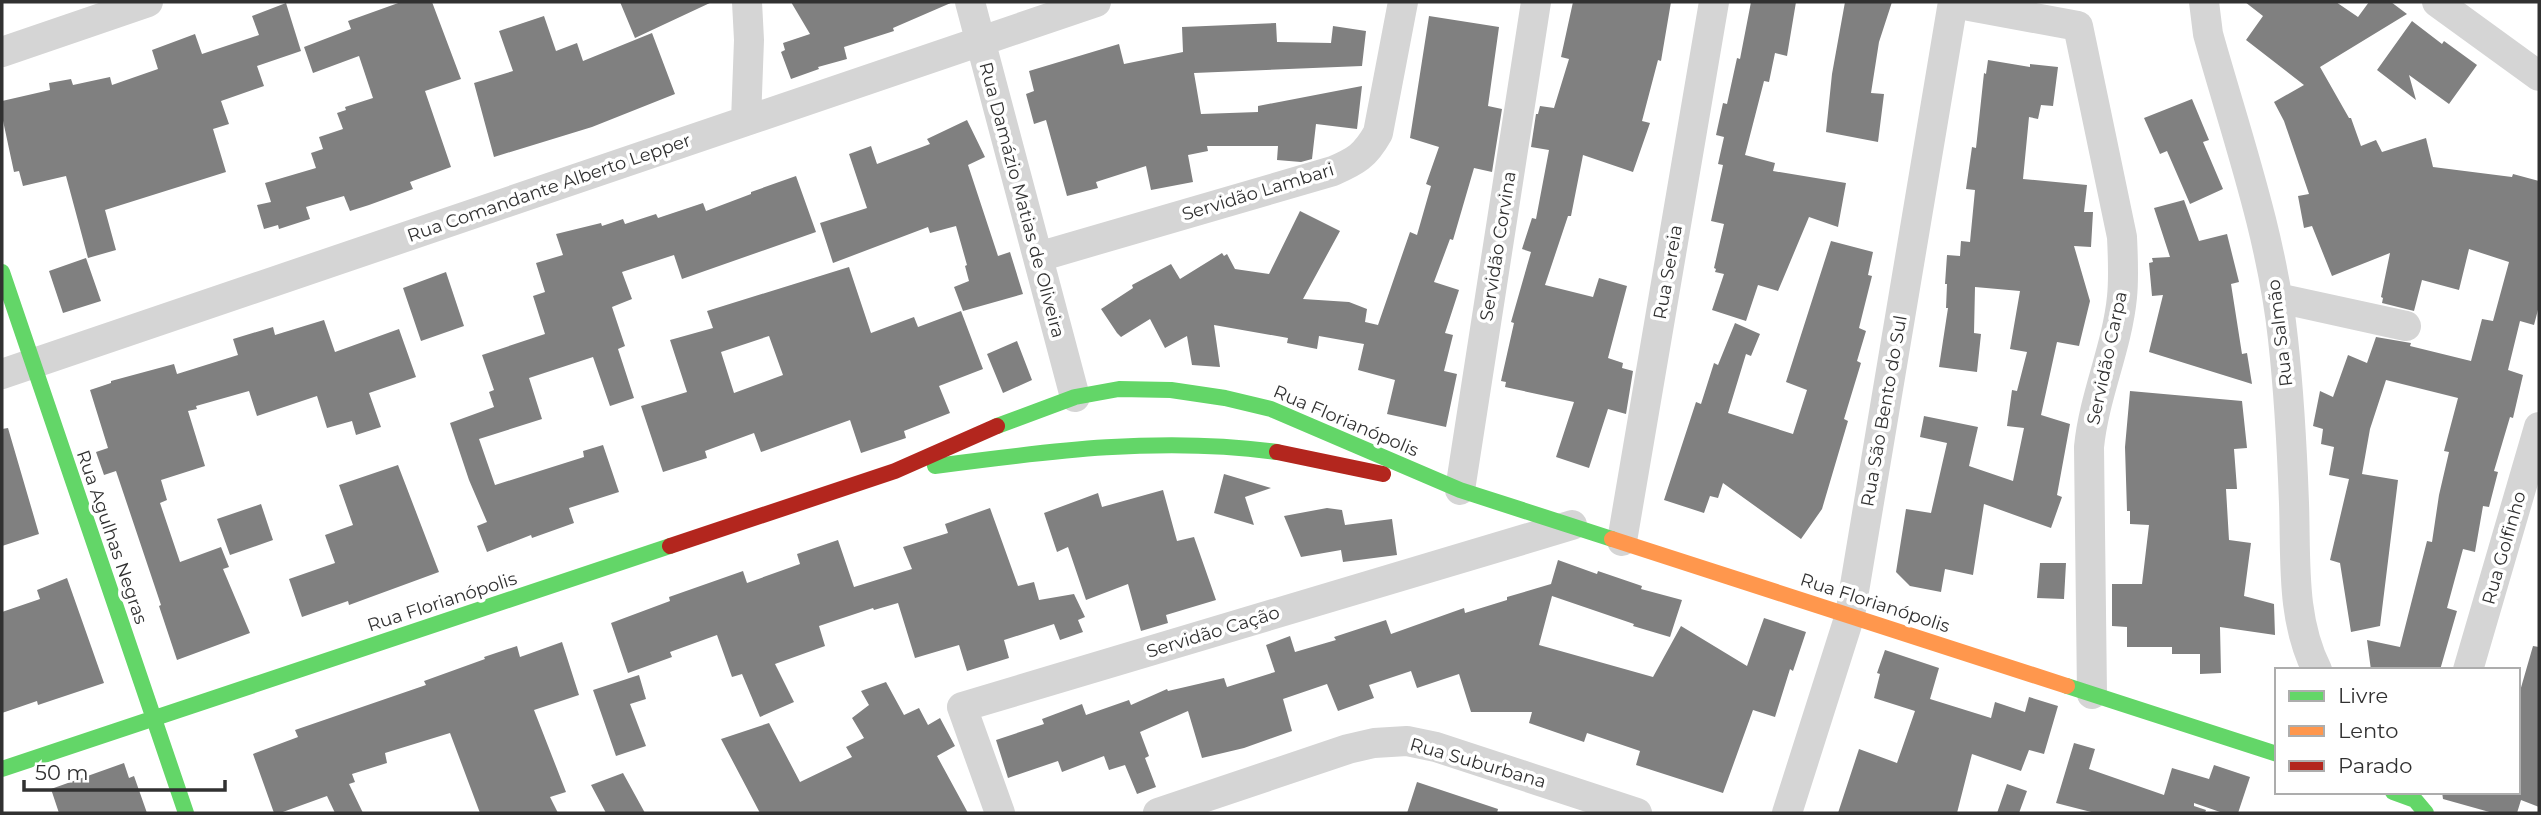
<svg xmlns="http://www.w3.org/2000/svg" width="2541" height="815" font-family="Montserrat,sans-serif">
<rect width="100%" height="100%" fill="#fff"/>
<path fill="#808080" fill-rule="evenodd" d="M401 2H432L461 79 425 91 451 167 410 182 413 189 369 205 350 211 344 196 306 207 310 219 279 229 278 225 264 229 257 205 271 202 265 183 316 168 311 153 323 149 319 137 343 129 337 113 346 110 345 107 373 98 359 56 313 73 304 47 351 29 348 21Z
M620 2H712L635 38Z
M791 2H953L893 28 894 31 844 47 847 59 818 67 819 69 791 79 781 52 785 50 783 43 810 34Z
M1573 2H1671L1661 61 1658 60 1642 121 1650 123 1633 172 1583 155 1571 216H1568L1545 285 1593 297 1599 278 1627 286 1608 358 1623 363 1622 368 1633 371 1626 414 1608 409 1589 468 1556 457 1574 402 1505 387 1506 382 1501 381 1514 323 1511 322 1531 252 1522 249 1532 218 1536 219 1549 150 1531 147 1536 114H1538L1540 106 1554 108 1569 59 1561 57Z
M1751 2H1796L1787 56 1775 53 1769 82 1764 81 1745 155 1775 163 1773 171 1846 183 1838 227 1809 217 1778 291 1758 285 1746 321 1712 310 1724 274 1715 272 1716 269 1714 268 1724 224 1711 221 1723 165 1718 164 1724 137 1716 135 1723 103 1727 104 1737 58 1740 59Z
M1845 2H1892L1879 42 1871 93 1884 94 1878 142 1826 132 1832 74Z
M2245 2H2336L2358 17 2369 2H2391L2407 14 2320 67 2349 118H2351L2361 146 2376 140 2382 152 2426 138 2433 167 2512 177 2513 174 2539 181V306L2534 325 2520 321 2508 370 2523 375 2513 418 2510 417 2494 471 2498 472 2489 507 2483 506 2475 552 2463 549 2447 608 2457 611 2440 670H2371L2367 640 2400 647 2427 541 2432 542 2439 495 2449 452 2444 451 2458 398 2386 380 2370 429 2362 474 2398 480 2380 626 2351 632 2340 563 2330 560 2349 479 2329 475 2334 447 2321 444 2323 429 2313 426 2320 391 2333 397 2348 355 2367 363 2376 337 2411 343 2410 346 2471 361 2482 319 2493 321 2509 262 2469 249 2459 290 2422 280 2414 311 2382 303 2383 298 2381 297 2390 253 2332 276 2312 226 2304 228 2298 196 2309 194 2284 121 2274 102 2304 85 2246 40 2263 16Z
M286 3 301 51 257 66 264 86 221 101 229 124 213 129 226 172 105 210 116 250 88 258 66 176 23 186 19 171 14 172 2 116V101L50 90 49 83 71 79 73 85 110 77 112 85 158 69 152 50 195 34 202 54 259 35 252 16Z
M544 16 556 51 577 43 583 61 652 33 675 94 592 127 494 157 474 83 513 71 499 31Z
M1429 16 1499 27 1488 106 1502 109 1492 172 1474 168 1453 240 1450 239 1434 282 1459 290 1445 333 1453 335 1444 371 1457 374 1446 427 1387 414 1395 380 1358 370 1364 344 1319 336 1317 349 1287 343 1288 338 1214 325 1220 367 1192 365 1187 336 1165 348 1150 319 1121 337 1117 333 1101 309 1133 288 1132 285 1171 264 1180 279 1222 253 1224 256 1227 254 1235 269 1269 274 1300 211 1340 231 1303 299 1349 302 1367 309 1365 322 1378 325 1410 232 1417 235 1431 186 1426 184 1439 147 1410 138Z
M2412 21 2442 44 2444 41 2477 65 2449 104 2409 75 2416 100 2377 70Z
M1276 23 1277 42 1331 43 1333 26 1366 31 1362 66 1194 73 1201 114 1258 112V106L1362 86 1357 129 1316 124 1312 159 1301 162 1277 160 1278 146H1207L1208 151 1188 155 1193 182 1151 190 1146 166 1096 182 1098 188 1067 196 1046 120 1034 124 1026 94 1034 91 1029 71 1119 44 1124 64 1183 52 1182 27Z
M1988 60 2030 67V64L2058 67 2053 106 2041 105 2038 119 2029 117 2023 179 2087 185 2084 212H2093L2091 247 2074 246 2090 301 2079 346 2057 342 2041 415 2070 424 2057 495 2062 497 2051 528 1984 504 1973 575 1945 569 1941 592 1910 586 1896 572 1906 509 1931 513 1947 443 1920 437 1924 416 1978 427 1969 466 2013 481 2024 428 2007 426 2012 390 2017 391 2027 352 2010 349 2020 291 1975 287 1974 333 1981 334 1977 372 1939 367 1948 308H1946L1947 284H1945L1947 255 1960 256 1961 241 1970 242 1975 190 1966 189 1972 147 1976 148 1984 73 1986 74Z
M2192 99 2209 140 2203 142 2223 189 2190 204 2167 151 2160 154 2144 118Z
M967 120 985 157 968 165 998 256 1010 252 1023 294 963 311 954 287 969 281 965 266 967 265 956 226 930 233 928 227 833 263 820 223 867 208 849 154 871 146 877 164 930 144 927 139Z
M796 176 816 232 682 279 674 255 622 272 632 299 612 307 625 346 618 349 634 398 610 406 593 357 529 378 542 419 479 439 495 485 584 457 583 451 603 445 619 492 569 508 574 523 532 538 531 535 487 552 477 526 487 522 469 480 450 423 494 407 489 392 494 390 482 355 545 334 533 296 545 292 536 263 563 255 556 234 601 223 602 226 623 219 625 224 656 214 658 218 703 203 706 211 751 194V192Z
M2184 200 2199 241 2227 234 2239 282 2231 284 2242 354 2247 353 2252 384 2149 352 2163 295 2152 296 2149 263 2153 262 2152 258 2170 257 2154 208Z
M1831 241 1873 252 1868 275 1872 276 1859 328 1866 331 1857 361 1861 363 1844 419 1848 421 1822 509 1801 539 1723 483 1718 498 1710 496 1704 513 1664 500 1696 402 1701 404 1714 363 1718 365 1735 323 1760 334 1751 356 1746 354 1728 413 1793 434 1807 390 1786 382Z
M86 258 101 301 63 313 49 271Z
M849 267 871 333 914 317 918 327 961 311 983 369 939 386 950 413 904 431 906 438 861 453 850 420 761 452 754 433 705 451 707 458 663 472 641 406 687 392 670 340 713 328 707 311ZM769 336 783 375 734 393 721 352Z
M446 272 464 326 421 341 403 288Z
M324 320 335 352 399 329 416 377 369 393 381 427 356 435 352 421 327 428 317 396 257 416 249 391 196 406 197 409 188 411 205 466 161 480 167 500 160 503 180 562 221 547 229 567 223 569 250 633 177 660 159 606 161 605 116 471 104 475 96 452 108 448 90 390 111 383V381L174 364 177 374 238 355 233 339 273 327 275 335Z
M1017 341 1032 380 1003 393 987 354Z
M2130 391 2242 401 2247 448 2234 449 2237 489H2226L2229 540 2251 543 2244 596 2274 604 2275 635 2220 627 2221 673 2200 674V654H2172V647H2127V627L2112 626V584H2142L2149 525 2130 524V511H2127L2125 447Z
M8 428 39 534 2 546V429Z
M398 465 439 572 349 605 348 601 302 617 289 579 335 563 325 535 353 525 339 485Z
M1224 474 1271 488 1245 497 1254 525 1214 513Z
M1163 490 1177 541 1194 537 1216 600 1166 615 1168 623 1141 631 1128 584 1086 600 1068 547 1057 552 1044 513 1098 493 1102 507Z
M261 504 273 540 230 555 217 519Z
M990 508 1018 586 1034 582 1039 600 1074 594 1085 617 1078 620 1083 632 1060 640 1054 624 1004 640 1009 658 967 671 959 645 915 658 898 603 874 610 873 608 819 626 825 646 775 664 794 702 760 717 742 674 732 677 717 635 670 652 672 657 628 673 611 623 670 601 669 597 743 571 747 583 800 564 797 554 838 540 854 587 912 569 903 547 948 533 945 524Z
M1327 508 1342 510 1345 525 1392 519 1397 555 1343 562 1341 550 1301 557 1284 516Z
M1558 560 1597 574 1598 571 1642 586 1641 589 1682 600 1670 637 1633 626 1634 624 1552 596 1539 645 1653 677 1681 626 1747 666 1764 618 1806 632 1793 671 1790 669 1775 717 1753 710 1723 793 1636 765 1640 751 1587 733 1584 742 1529 723 1532 712H1471L1459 674 1417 688 1411 671 1369 685 1374 698 1338 711 1327 684 1283 699 1292 731 1244 748 1202 758 1188 711 1140 732 1149 756 1145 758 1156 787 1137 794 1125 765 1109 770 1104 756 1062 772 1058 761 1008 778 996 740 1044 724 1042 719 1082 704 1086 715 1129 700 1131 705 1167 689 1168 691 1224 678 1227 687 1275 672 1266 645 1290 636 1295 652 1336 640 1334 637 1386 620 1391 634 1464 608 1465 613 1507 600V597L1551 584Z
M2040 563H2066L2064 599 2037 598Z
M67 578 104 683 38 705 37 701 2 713V612L40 599 37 590Z
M562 642 579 695 534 710 566 792 550 797 558 813H480L450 733 385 753 387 763 352 774 355 782 349 784 363 813H335L327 796 280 813H274L253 754 298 737 295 730 426 685 424 681 485 659 484 657 517 646 520 657Z
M2533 646 2539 647V807L2521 800 2517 813H2493L2443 799 2442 792H2518V698Z
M1885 650 1939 668 1930 699 1991 718 1995 702 2025 712 2029 697 2058 706 2044 754 2029 750 2021 771 1972 754 1957 813H1838L1859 749 1897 763 1915 711 1874 698 1880 674 1877 673Z
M639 675 646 699 630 704 646 746 616 756 593 690Z
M886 682 904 715 919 708 928 725 940 718 955 746 937 756 968 813H760L721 739 769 723 800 782 852 757 846 747 864 738 852 718 869 705 861 691Z
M2074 743 2095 749 2089 769 2164 795 2172 768 2209 779 2214 765 2250 777 2238 813H2223L2194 803V806L2206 810 2205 813H2095L2056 803Z
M124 763 129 778 134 776 147 813H59L51 789Z
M623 773 645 813H606L591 785Z
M1417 782 1498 809 1497 813H1407Z
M2007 784 2027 791 2019 813H1997Z"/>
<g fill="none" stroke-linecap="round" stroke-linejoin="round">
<path stroke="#d5d5d5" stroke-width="30" d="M970 2 1075 397
M2204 2 2208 34C2236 134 2272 235 2283 339 2289 393 2292 448 2294 503 2296 560 2291 618 2317 670
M2437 2 2539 76
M1953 3 2078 26 2122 237C2123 257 2124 277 2122 297 2117 348 2094 396 2089 447L2092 694
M2 52 148 2
M746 121 749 40 747 2
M1038 257 1333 171C1356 161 1365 156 1378 133L1403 2
M2278 298 2406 326
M2 374 1096 2
M1460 490 1536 2
M1622 541 1714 2
M2468 670 2539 427
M1000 813 962 707 1572 525
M1158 813 1348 749 1374 743 1407 741 1436 747 1637 813
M1787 813 1850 615 1953 2"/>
<path stroke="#63d668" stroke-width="16" d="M2 272 186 813
M997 426 1075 397 1119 389 1171 390 1225 398 1271 409 1460 490 1612 539
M935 466C1049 451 1162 436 1277 452
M2067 686 2277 754
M2 769 670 546
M2393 792 2415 800 2426 813"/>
<path stroke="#ff974d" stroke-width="16" d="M1612 539 2067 686"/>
<path stroke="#b3261e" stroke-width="16" d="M1277 452 1383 474
M670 546 895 471 997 426"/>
</g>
<g text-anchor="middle" stroke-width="7" stroke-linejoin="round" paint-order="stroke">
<g font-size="18" fill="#313131" stroke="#fff">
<text transform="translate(549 188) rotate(-19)" y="6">Rua Comandante Alberto Lepper</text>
<text transform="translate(1258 192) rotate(-17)" y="6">Servidão Lambari</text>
<text transform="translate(1022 200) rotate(75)" y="6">Rua Damázio Matias de Oliveira</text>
<text transform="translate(1498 246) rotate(-81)" y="6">Servidão Corvina</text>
<text transform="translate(1668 272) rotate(-80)" y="6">Rua Sereia</text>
<text transform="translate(2280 333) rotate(-97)" y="6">Rua Salmão</text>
<text transform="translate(2107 358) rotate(-78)" y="6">Servidão Carpa</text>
<text transform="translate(1884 411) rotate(-80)" y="6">Rua São Bento do Sul</text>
<text transform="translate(1346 421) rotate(23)" y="6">Rua Florianópolis</text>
<text transform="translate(112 537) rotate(71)" y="6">Rua Agulhas Negras</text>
<text transform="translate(2504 548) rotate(-74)" y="6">Rua Golfinho</text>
<text transform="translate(442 602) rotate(-18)" y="6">Rua Florianópolis</text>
<text transform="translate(1875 603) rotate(18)" y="6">Rua Florianópolis</text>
<text transform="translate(1213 632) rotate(-17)" y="6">Servidão Cação</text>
<text transform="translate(1478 763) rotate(16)" y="6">Rua Suburbana</text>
</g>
</g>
<rect width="2541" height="815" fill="none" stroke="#313131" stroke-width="7"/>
<rect x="2275" y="668" width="245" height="126" fill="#ffffff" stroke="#adadad" stroke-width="2"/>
<rect x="2289" y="691" width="35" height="10" fill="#63d668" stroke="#adadad" stroke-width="2"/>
<text x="2338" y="703" font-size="21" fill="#313131">Livre</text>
<rect x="2289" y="726" width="35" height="10" fill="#ff974d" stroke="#adadad" stroke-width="2"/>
<text x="2338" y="738" font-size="21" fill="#313131">Lento</text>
<rect x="2289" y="761" width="35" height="10" fill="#b3261e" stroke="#adadad" stroke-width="2"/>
<text x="2338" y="773" font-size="21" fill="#313131">Parado</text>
<path d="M24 780v10h201v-10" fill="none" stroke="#313131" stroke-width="3.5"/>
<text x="35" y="780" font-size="21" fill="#313131" stroke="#ffffff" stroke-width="5" paint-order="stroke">50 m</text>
</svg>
